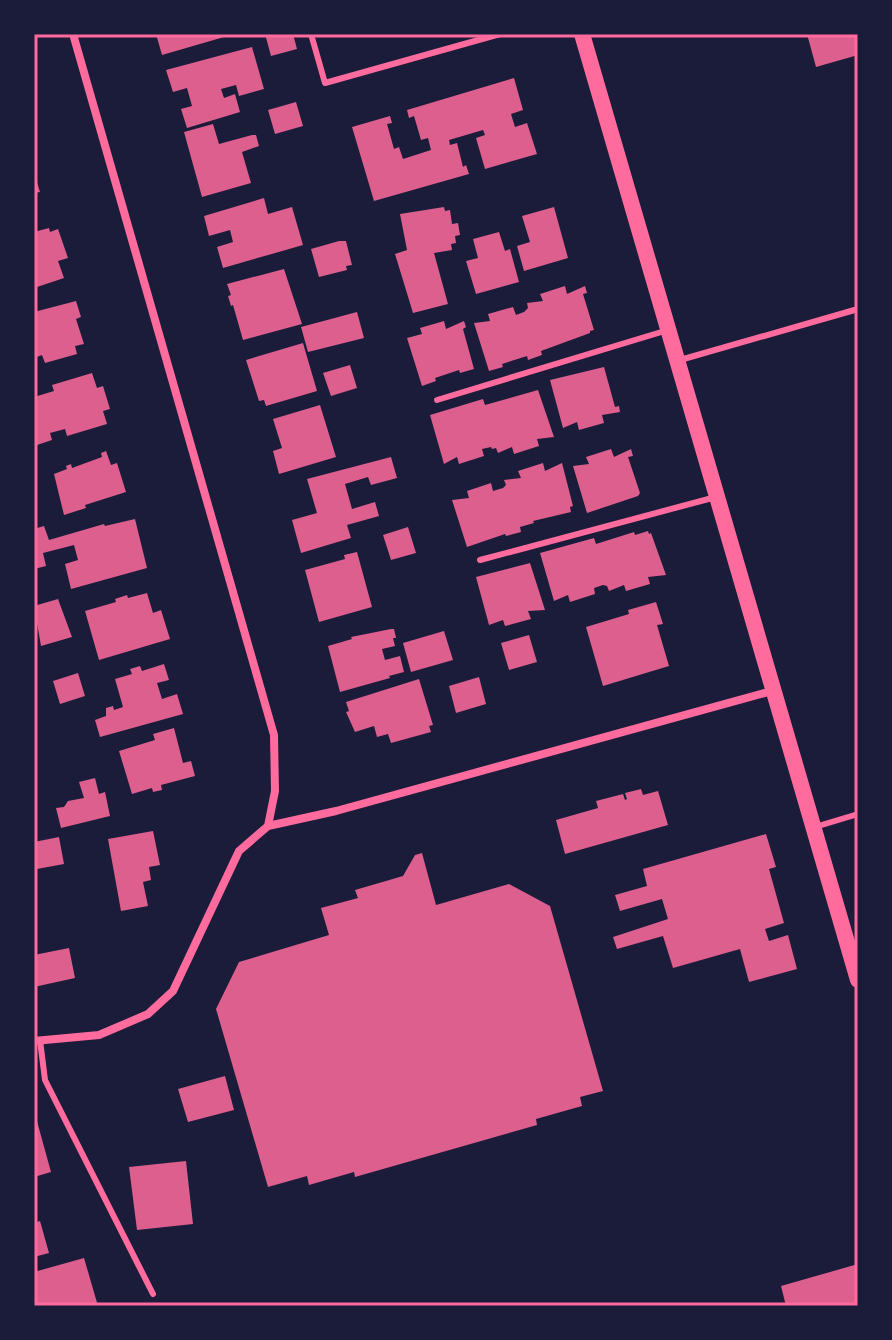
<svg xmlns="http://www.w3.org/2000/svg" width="892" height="1340" font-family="Inter,sans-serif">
<rect width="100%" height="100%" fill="#1b1b3a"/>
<path fill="#dd5f8e" d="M156 34H231V35L162 55Z
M265 34H293L297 49 271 56Z
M807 34H858V55L816 67Z
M252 47 264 89 239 96 236 85 221 89 224 98 235 94 240 112 187 128 181 109 192 106 187 88 173 92 166 70Z
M514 78 523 110 511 114 515 127 527 123 537 154 485 169 476 138 485 135 483 130 449 140 450 145 457 143 463 167 466 165 469 174 374 201 352 127 390 116 392 123 387 124 394 149 399 147 403 159 431 150 428 138 421 140 414 116 409 118 407 110Z
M296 102 303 126 275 134 268 110Z
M213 124 219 144 252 135H256L259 146 242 152 251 183 202 197 184 132Z
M34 173 40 192 34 193Z
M264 198 268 214 292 207 303 245 223 268 217 247 233 242 230 230 209 236 204 216Z
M444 207 445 211 450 210 452 224 458 223 460 235 455 236 456 243 451 244 452 250 434 253 448 304 413 313 395 254 407 250 400 214Z
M554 207 568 258 524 271 517 246 530 242 522 216Z
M49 228 50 232 58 229 68 258 58 261 64 278 34 288V232Z
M499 232 505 251 510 249 519 282 476 294 466 261 478 258 473 239Z
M339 241H346L352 265 346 266 347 270 319 277 311 249Z
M284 269 302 324 243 340 233 305 231 306 228 296 231 295 227 284Z
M565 286 567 294 585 286 587 293 583 294 594 330 590 331V333L541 351 542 355 528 360 527 356 502 364 503 367 489 371 474 323 490 321 488 314 513 307 516 315 524 312 528 308 527 303 543 301 540 294Z
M76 301 81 317 76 319 84 344 75 346 77 354 45 363 42 355 34 358V312Z
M357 312 364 338 308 352 301 327Z
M444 321 446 329 464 321 466 327 463 329 474 369 460 373 459 370 435 378 436 381 422 386 407 338 422 334 420 328Z
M303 343 317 391 266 406 264 400 259 401 246 360Z
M350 365 357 388 331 396 323 373Z
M604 367 615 407 619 406 620 412 602 415 604 423 579 430 577 422 563 428 550 380Z
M92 373 97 388 103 386 110 409 103 411 107 424 67 436 65 429 50 433 52 440 34 446V404H36L34 397 54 391 52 385Z
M538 390 554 437 537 439 539 446 514 454 512 447 498 453 496 448 492 449 491 447 482 449 484 456 459 464 457 457 444 464 430 415 483 399 485 405Z
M320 405 336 457 279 474 273 451 282 448 273 419Z
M611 449 614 457 631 449 633 456 628 457 640 493 638 496 587 513 573 466 589 464 586 457Z
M106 451 111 465 117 463 126 492 85 505 86 508 64 515 54 474 67 469 66 466 71 464 72 468 102 457 101 453Z
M391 457 397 478 371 485 368 477 345 484 352 509 375 502 379 516 347 525 351 538 301 553 292 520 317 513 307 479Z
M543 463 545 471 562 463 573 506 570 507 571 512 533 521 534 523 520 527 521 532 506 536 505 534 467 547 452 500 469 498 467 491 491 483 493 491 503 488 506 485 504 480 521 478 518 471Z
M135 519 147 568 71 589 65 564 78 560 74 545 43 553 46 566 34 569V529L44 526 49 540 104 524 105 526Z
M408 527 416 553 391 560 383 535Z
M648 531 649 534 651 533 666 575 648 577 650 584 626 591 624 585 609 591 607 586 603 585 594 588 595 594 570 602 568 595 554 601 540 553 594 538 596 544 634 532 635 535Z
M357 552 372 607 319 622 305 570 345 559 344 555Z
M530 563 545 610 528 611 531 619 505 626 503 620 489 625 476 577Z
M147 593 153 613 161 610 170 639 99 660 85 611 116 602 115 599 127 595 128 598Z
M58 599 72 637 41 646 37 623 34 624V606Z
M656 602 663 624 657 625 669 666 603 686 586 627 629 614 628 610Z
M391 629H394L396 638H393L395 646 382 649 385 660 400 656 404 672 389 676 390 678 340 692 328 646 352 639 351 637Z
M444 631 453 660 411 672 403 643Z
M529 635 537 662 509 670 501 643Z
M164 664 169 680 157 683 162 699 177 694 183 714 100 737 95 720 106 716V708L113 706 114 710 123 707 115 679 132 674 130 669 140 666 142 671Z
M78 673 85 696 60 704 53 681Z
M479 677 486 704 456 713 449 686Z
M419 679 433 725 429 726 431 732 391 743 388 734 377 737 374 726 355 732 346 712 349 711 346 702Z
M174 728 183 763 191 761 195 776 161 785 162 790 153 792 152 788 132 794 119 751 155 740 153 734Z
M95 778 99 794 105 792 110 816 61 828 56 808 64 807 68 801 84 798 79 782Z
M641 789 643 795 658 791 668 825 565 854 556 820 598 808 596 801 623 794 625 800 627 799 625 793Z
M153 831 160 865 149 867 151 880 143 882 148 906 121 911 108 839Z
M766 834 776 867 769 869 784 923 765 929 769 941 788 935 797 969 749 982 740 949 673 968 663 936 617 949 613 937 668 919 662 899 620 911 615 895 647 886 643 869Z
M59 837 64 864 37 869 36 865H34V842Z
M422 853 436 905 509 884 550 906 603 1091 580 1097 582 1106 536 1119 537 1125 355 1177 354 1172 309 1185 307 1176 268 1187 216 1009 239 962 329 935 321 908 358 898 355 890 403 876 415 855Z
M69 948 75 978 34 987V955Z
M225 1076 234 1110 188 1122 178 1089Z
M35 1114 51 1172 34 1177V1115Z
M186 1161 193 1224 137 1230 129 1167Z
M40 1221 49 1253 34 1257V1223Z
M84 1258 98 1306H38L34 1291V1272Z
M858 1264V1306H786L781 1286Z"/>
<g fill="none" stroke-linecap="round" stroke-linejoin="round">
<path stroke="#ff6b9d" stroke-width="6" d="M311 34 325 83 500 34
M680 360 858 309
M437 400 668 330
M480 560 716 497
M815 827 858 814
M40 1040 45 1080 153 1294"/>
<path stroke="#ff6b9d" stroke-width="8" d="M73 34 274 735 275 791 268 826
M34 1041 99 1035 148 1014 173 991 239 851 268 826 336 811 772 691"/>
<path stroke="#ff6b9d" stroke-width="16" d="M582 34 858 980"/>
</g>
<rect width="892" height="1340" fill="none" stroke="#1b1b3a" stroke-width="72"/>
<rect x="36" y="36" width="820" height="1268" fill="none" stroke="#ff6b9d" stroke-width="3"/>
</svg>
